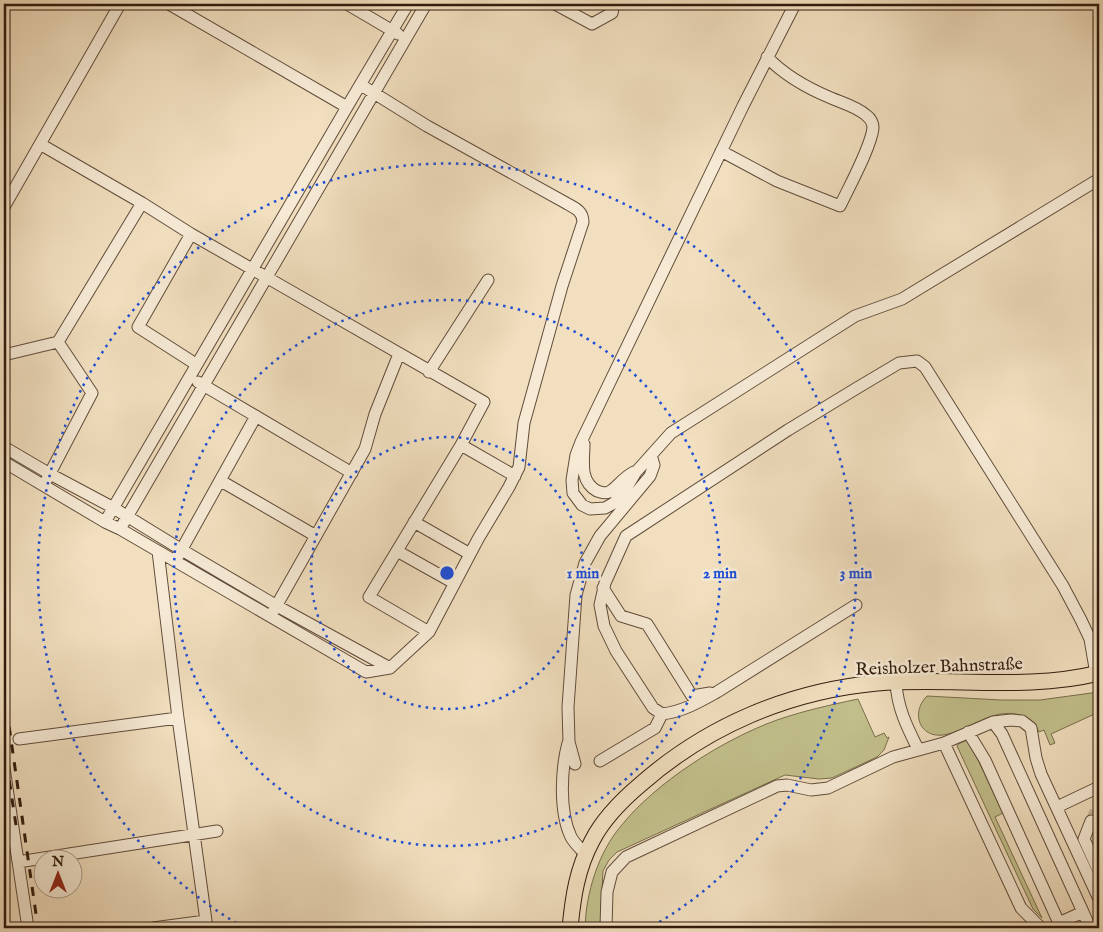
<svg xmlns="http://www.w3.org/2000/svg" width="1103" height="932" font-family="'IM FELL English',serif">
<rect width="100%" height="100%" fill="#f1dfbf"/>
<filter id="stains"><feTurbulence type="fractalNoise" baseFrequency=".004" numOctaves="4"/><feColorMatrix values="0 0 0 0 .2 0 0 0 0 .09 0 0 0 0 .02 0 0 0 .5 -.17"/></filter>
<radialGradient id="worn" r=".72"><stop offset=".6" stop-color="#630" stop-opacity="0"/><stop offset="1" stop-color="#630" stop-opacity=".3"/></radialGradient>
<path fill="#c2c08c" stroke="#7a6e4c" d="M1099 692V712L1051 734 1055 743 1050 745 1044 730 1039 732C1035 723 1030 718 1020 715 991 707 970 731 943 735 920 738 910 713 927 696L1001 700H1040Z
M858 699 875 737 884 733 887 738 889 737 884 750 877 757 832 778 819 779 785 775 617 852 609 860 603 871 600 928H585C586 893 598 853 621 826 656 782 724 739 777 720 803 711 830 705 858 699Z
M967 740 979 762 1003 813 995 817 1042 918 1033 909 957 746 958 744Z"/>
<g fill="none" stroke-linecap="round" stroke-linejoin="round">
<path stroke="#cbb89b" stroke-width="11" stroke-dasharray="11 5.5" stroke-linecap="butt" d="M1091 821 1099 801"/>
<g stroke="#614c3a" stroke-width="13">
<path id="minor" d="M169 4 347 107 408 4
M347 4 398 34
M555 4 592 24 612 13 614 4
M795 4 743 106 581 442 576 455 572 480 573 493 582 505 590 509 605 508 614 503 627 487 636 472 671 433 855 316 902 299 1099 179
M361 85 427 126 566 203C575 208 583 211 583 222L562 286 524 423 519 467 509 487 478 539 429 632
M721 151 777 181 840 206C849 187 871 147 873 128 873 123 870 118 866 115 857 107 843 103 831 98 807 88 785 76 767 57
M4 207 120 4
M191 234 138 327 191 361
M4 352 8 354 58 342 142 203
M429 372 488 280
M198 382 352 473
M584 444C584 461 579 481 597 491 601 492 605 494 609 492 617 488 622 478 634 472
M461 445 515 476
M4 447 50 474 112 507 182 550 277 606 390 668
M4 462 105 522 120 529 366 672 390 668 429 632 369 597 461 445 484 402 191 234 142 203 40 144
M47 479 92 393 58 342
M221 481 316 536
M105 522 347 107
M414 522 470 554
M120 529 426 4
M158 551 178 718 207 928
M397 551 454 583
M178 556 256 416
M603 588 621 616 647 624 692 696 710 693
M856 605 717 692C699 702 682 712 662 714L653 708 616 651 604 626 600 605 605 583 626 536 788 430 857 388 899 363 917 361 925 367 1063 586 1081 620 1090 639 1096 674
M274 610 365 449 375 414 399 354
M896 682C897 707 907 727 918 749
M968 732 985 760 1059 923 1083 912 1002 734 993 722
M19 739 178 718
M568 743C561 769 559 812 571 837 574 843 581 849 586 855
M944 743 1021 908 1041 928
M600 761 655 728 662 714
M575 764 569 742 568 707 576 595 585 563 600 536 650 476 654 465 651 455
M4 768 28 928
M1057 807 1099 787
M1091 821 1084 839 1099 872
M18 862 217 831
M1083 912 1090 928
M153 928 206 921
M606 928 607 892 612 872 626 857 777 786 787 785 811 790 828 788 893 757 944 743 993 722 1011 720 1022 721 1031 728 1036 758 1041 774 1099 899"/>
</g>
<g stroke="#311b0d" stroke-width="17">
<path id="major" d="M570 928C573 897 577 869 592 841 603 819 622 800 641 784 707 726 789 691 877 683 951 677 1026 691 1099 673"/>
</g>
<use href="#minor" stroke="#f6ead5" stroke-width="11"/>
<use href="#major" stroke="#f1dfbf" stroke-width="15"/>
<path stroke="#311b0d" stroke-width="3" stroke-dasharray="9 9" stroke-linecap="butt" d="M4 691 38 928
M4 745 17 832"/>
</g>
<g fill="none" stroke="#1d4ed8" stroke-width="2.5" stroke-dasharray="2.5 5">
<circle cx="447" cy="573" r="136"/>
<circle cx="447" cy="573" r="273"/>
<path d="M243 927A409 409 0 1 1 651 927"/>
</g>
<g text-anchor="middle" stroke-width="5" stroke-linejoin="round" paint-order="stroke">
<g font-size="18" fill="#311b0d" stroke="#f6ead5">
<text transform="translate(939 666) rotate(-2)" y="6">Reisholzer Bahnstraße</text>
</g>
</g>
<circle cx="447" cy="573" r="8" fill="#1d4ed8" stroke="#f6ead5" stroke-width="2.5"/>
<g font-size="15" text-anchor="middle" font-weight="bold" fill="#1d4ed8" stroke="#f6ead5" stroke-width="5" stroke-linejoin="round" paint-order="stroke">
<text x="583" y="578">1 min</text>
<text x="720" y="578">2 min</text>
<text x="856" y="578">3 min</text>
</g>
<rect width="1103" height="932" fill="none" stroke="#f1dfbf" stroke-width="20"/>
<rect x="5" y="5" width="1093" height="922" fill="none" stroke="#311b0d" stroke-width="2.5"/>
<rect x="10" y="10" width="1083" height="912" fill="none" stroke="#311b0d"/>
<g transform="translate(58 874)"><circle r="24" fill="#f6ead5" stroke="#a79785"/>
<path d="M0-4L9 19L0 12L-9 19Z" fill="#8f2418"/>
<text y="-8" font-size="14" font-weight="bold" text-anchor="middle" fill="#311b0d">N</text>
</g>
<rect width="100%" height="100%" filter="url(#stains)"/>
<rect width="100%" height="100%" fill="url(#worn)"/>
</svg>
